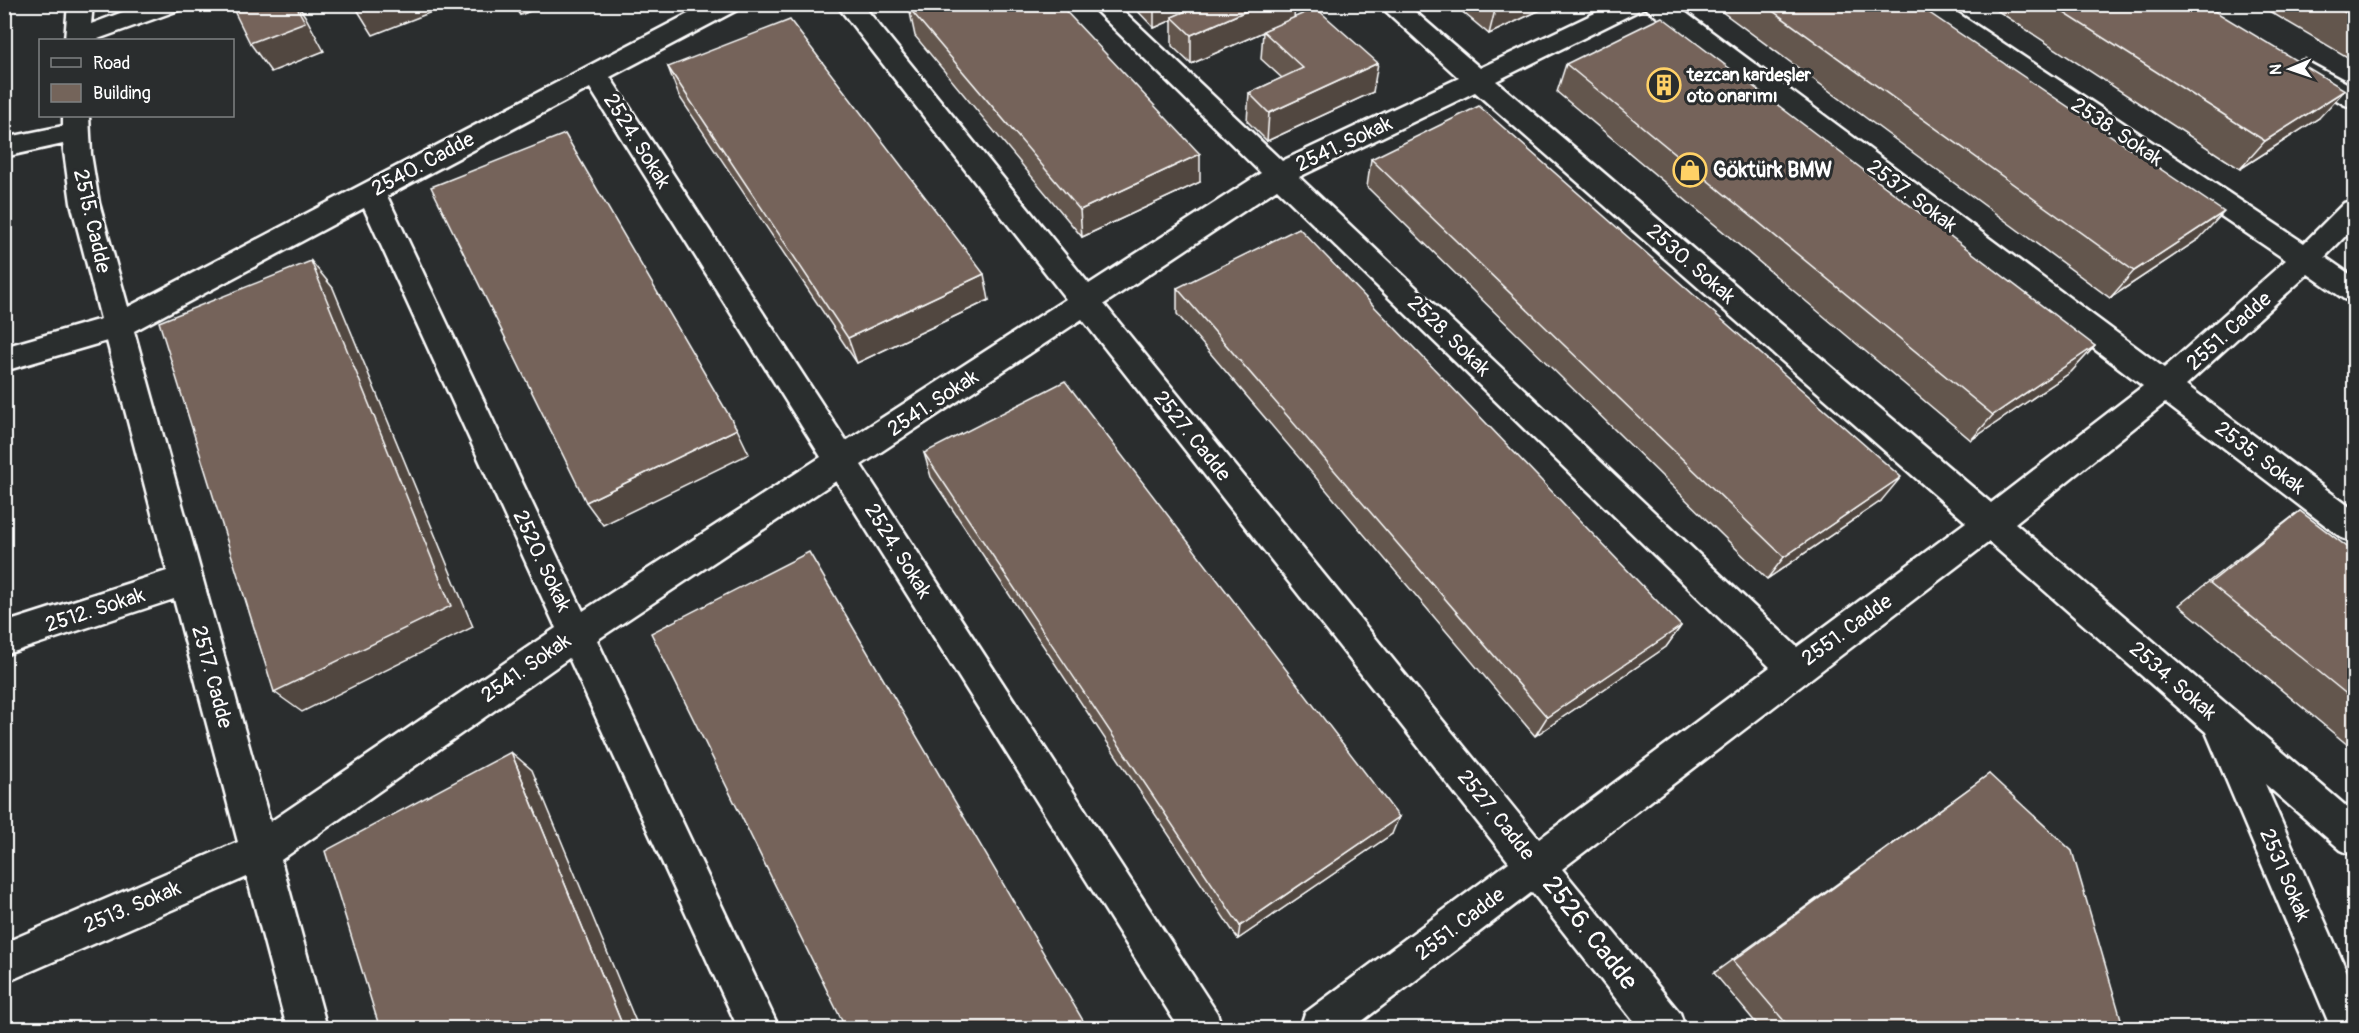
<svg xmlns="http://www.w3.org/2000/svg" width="2359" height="1033" viewBox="0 0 2359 1033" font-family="Pangolin,sans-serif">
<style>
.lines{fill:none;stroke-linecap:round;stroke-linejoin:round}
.minor-casing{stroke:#fff;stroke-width:5}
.minor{fill:#2a2d2e;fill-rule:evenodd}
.wall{fill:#64564d;stroke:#fff;stroke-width:1.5}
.shaded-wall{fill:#51463f;stroke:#fff;stroke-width:1.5}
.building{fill:#74645a;stroke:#fff;stroke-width:1.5}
.labels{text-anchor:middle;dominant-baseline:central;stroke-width:6;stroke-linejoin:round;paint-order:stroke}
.far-poi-label{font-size:18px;font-weight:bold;fill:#fff;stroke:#2a2d2e;text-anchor:start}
.street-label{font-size:21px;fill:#fff;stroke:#2a2d2e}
.poi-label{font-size:21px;font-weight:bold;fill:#fff;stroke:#2a2d2e;text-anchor:start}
.near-street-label{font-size:26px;fill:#fff;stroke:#2a2d2e}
</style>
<rect width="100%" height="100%" fill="#2a2d2e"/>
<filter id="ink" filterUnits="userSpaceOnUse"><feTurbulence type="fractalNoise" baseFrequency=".0167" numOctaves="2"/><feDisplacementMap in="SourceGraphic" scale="12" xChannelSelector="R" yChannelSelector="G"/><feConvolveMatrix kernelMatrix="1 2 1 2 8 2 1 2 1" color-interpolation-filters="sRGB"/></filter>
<g filter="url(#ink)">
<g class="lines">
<g class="minor-casing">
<g id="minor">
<polygon points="68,4 93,4 91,24 144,4 182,4 179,10 95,40 65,40"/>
<path d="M707,4H740L737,10L610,77L846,441L1066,299L836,4H862L1089,284L1261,173L1089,4H1116L1282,161L1459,78L1378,4H1406L1480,68L1614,4H1674L2164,368L2286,260L1917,10L1914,4H1944L2304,243L2344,203L2354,200V227L2325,257L2354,277V302L2344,299L2308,274L2186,385L2354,510V542L2342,538L2165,403L2015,523L2354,813V856L2341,850L2265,784L2354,988V1028H2331L2206,732L1989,542L1562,869L1680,1013L1685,1028H1639L1532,892L1353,1028H1300L1305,1013L1509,862L1082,319L861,465L1217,1013L1222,1028H1179L836,481L597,640L779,1028H738L569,658L281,860L327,1028H287L247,877L4,983V943L238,842L174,599L4,655V623L167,571L107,341L4,371V347L101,319L71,203L63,144L4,157V138L63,126V116H89L91,154L99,203L128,307ZM1646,7L1648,10L2143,386L1991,503L1496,81ZM590,88L821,457L583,611L387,196ZM1475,92L1966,522L1797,647L1299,177ZM1277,189L1770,667L1539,839L1104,304ZM364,208L556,628L270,822L134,331Z"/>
<polygon points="2304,60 2354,87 2354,108 2345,105 2295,75 2291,69 2295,63"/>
</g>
</g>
<use href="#minor" class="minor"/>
</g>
<g class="wall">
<polygon points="512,4 548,4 520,15"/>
<polygon points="1131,4 1295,4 1294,17 1373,92 1267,141 1247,121 1249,93 1282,78 1261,59 1263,32 1191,64 1172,46 1172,20 1154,28"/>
<polygon points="1453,4 1553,4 1489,34"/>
<polygon points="1724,4 1916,4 2199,239 2110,298 1721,11"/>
<polygon points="1987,4 2203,4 2319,118 2240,169"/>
<polygon points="2257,4 2355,4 2355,55 2349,58"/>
<polygon points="909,8 1200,182 1082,237 915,36"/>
<polygon points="1566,64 2095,346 2071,372 1971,440 1557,92"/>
<polygon points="668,67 989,300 857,363 679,96"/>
<polygon points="1371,159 1881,501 1767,579 1367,187"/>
<polygon points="1177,288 1681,626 1666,647 1535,736 1177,314"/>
<polygon points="924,453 1392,834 1238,939 931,477"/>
<polygon points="2300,511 2355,553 2355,751 2179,605 2268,535"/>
<polygon points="1989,774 2124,1029 1761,1029 1714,973"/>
</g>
<g class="shaded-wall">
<polygon points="295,4 297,4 305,16 324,51 271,72 250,43"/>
<polygon points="360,4 452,4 373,35 355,6"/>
<polygon points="514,4 548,4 520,15"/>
<polygon points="1154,4 1206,4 1172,17 1172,20 1154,28"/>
<polygon points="1262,4 1295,4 1294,19 1263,31 1263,32 1191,64 1191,35"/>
<polygon points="1499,4 1553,4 1489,34 1496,6"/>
<polygon points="1378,63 1373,92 1267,141 1269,113"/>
<polygon points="2345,90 2319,118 2240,169 2265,141"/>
<polygon points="1200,154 1200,182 1082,237 1080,210"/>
<polygon points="2224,212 2199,239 2110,298 2134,271"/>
<polygon points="311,261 333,288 473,627 302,712 274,692"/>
<polygon points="984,274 989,300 857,363 848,338"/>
<polygon points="2095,346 2071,372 1971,440 1993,415"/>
<polygon points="737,429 749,454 603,525 586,502"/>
<polygon points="1901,477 1881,501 1767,579 1784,557"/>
<polygon points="1681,626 1666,647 1535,736 1547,717"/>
<polygon points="511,752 532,770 639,1029 624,1029"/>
<polygon points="1399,817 1392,834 1238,939 1240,926"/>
</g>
<g class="building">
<polygon points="240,4 295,4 305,22 250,43 232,7"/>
<polygon points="917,4 1059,4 1200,154 1080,210 909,8"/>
<polygon points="1202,4 1262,4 1191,35 1172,17"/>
<polygon points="1763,4 1916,4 2224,212 2134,271"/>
<polygon points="2050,4 2203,4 2345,90 2265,141"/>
<polygon points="2330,4 2355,4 2355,18"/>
<polygon points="1316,8 1378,63 1269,113 1249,93 1303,68 1263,31"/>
<polygon points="1662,17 2095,346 1993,415 1566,64"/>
<polygon points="790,20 984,274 848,338 668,67"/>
<polygon points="1479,106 1901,477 1784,557 1371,159"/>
<polygon points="565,134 737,429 586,502 431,187"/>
<polygon points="1299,228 1681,626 1547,717 1177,288"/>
<polygon points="311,261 451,606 274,692 159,322"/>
<polygon points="1065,381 1399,817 1240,926 924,453"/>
<polygon points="2300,511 2355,553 2355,701 2210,583"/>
<polygon points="809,552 1088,1029 846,1029 651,633"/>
<polygon points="511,752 624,1029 380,1029 325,851"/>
<polygon points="1989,774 2072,851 2124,1029 1791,1029 1733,961"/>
</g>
</g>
<defs>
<g id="building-ring" transform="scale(1.725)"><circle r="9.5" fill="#2a2d2e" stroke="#ffd166" stroke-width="1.5"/><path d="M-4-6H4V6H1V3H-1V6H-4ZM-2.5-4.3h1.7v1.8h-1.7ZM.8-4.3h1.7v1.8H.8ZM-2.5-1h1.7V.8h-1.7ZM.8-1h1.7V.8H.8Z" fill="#ffd166"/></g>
<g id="shop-ring" transform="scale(1.725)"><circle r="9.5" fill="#2a2d2e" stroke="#ffd166" stroke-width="1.5"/><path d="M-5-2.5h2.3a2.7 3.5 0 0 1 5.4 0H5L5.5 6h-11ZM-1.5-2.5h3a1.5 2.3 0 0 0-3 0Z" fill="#ffd166"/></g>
</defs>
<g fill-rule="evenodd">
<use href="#building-ring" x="1664" y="85"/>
<use href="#shop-ring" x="1690" y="170"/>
</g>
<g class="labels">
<g class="far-poi-label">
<text x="1687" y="75">tezcan kardeşler<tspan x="1687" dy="21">oto onarımı</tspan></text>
</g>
<g class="street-label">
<text transform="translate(2117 132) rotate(34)">2538. Sokak</text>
<text transform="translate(637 141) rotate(58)">2524. Sokak</text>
<text transform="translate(1344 144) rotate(-25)">2541. Sokak</text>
<text transform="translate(423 164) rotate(-28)">2540. Cadde</text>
<text transform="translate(1912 196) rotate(37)">2537. Sokak</text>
<text transform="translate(92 221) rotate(77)">2515. Cadde</text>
<text transform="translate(1691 264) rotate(41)">2530. Sokak</text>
<text transform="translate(2229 331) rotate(-42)">2551. Cadde</text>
<text transform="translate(1449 336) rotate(44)">2528. Sokak</text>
<text transform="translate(933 403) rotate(-33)">2541. Sokak</text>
<text transform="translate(1192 436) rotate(51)">2527. Cadde</text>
<text transform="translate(2260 458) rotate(37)">2535. Sokak</text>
<text transform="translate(898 551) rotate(58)">2524. Sokak</text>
<text transform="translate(542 561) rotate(65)">2520. Sokak</text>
<text transform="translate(95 610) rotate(-18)">2512. Sokak</text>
<text transform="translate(1847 630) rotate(-36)">2551. Cadde</text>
<text transform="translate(526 668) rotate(-35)">2541. Sokak</text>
<text transform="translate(212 677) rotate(75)">2517. Cadde</text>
<text transform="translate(2173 681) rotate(41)">2534. Sokak</text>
<text transform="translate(1496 815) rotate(51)">2527. Cadde</text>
<text transform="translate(2285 875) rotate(67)">2531 Sokak</text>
<text transform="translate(132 907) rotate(-23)">2513. Sokak</text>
<text transform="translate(1460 924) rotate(-37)">2551. Cadde</text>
</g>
<g class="poi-label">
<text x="1713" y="170">Göktürk BMW</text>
</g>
<g class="near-street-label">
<text transform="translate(1590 933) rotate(52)">2526. Cadde</text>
</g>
</g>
<rect width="2359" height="1033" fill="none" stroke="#2a2d2e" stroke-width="24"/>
<rect x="12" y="12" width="2335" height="1009" fill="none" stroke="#fff" stroke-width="2" filter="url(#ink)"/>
<rect x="39" y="39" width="195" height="78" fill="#2a2d2e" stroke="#7f8182" stroke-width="1.5"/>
<rect x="51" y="58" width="30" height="9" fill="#2a2d2e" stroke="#7f8182" stroke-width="1.5"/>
<text x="93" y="69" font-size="18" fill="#ffffff">Road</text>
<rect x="51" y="84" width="30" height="18" fill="#74645a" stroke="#7f8182" stroke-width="1.5"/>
<text x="93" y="99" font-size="18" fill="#ffffff">Building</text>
<g transform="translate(2290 69) rotate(268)" stroke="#2a2d2e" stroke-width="4.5" paint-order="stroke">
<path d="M0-4.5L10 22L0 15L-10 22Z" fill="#ffffff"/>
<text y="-9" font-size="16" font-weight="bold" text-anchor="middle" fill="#ffffff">N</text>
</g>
</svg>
